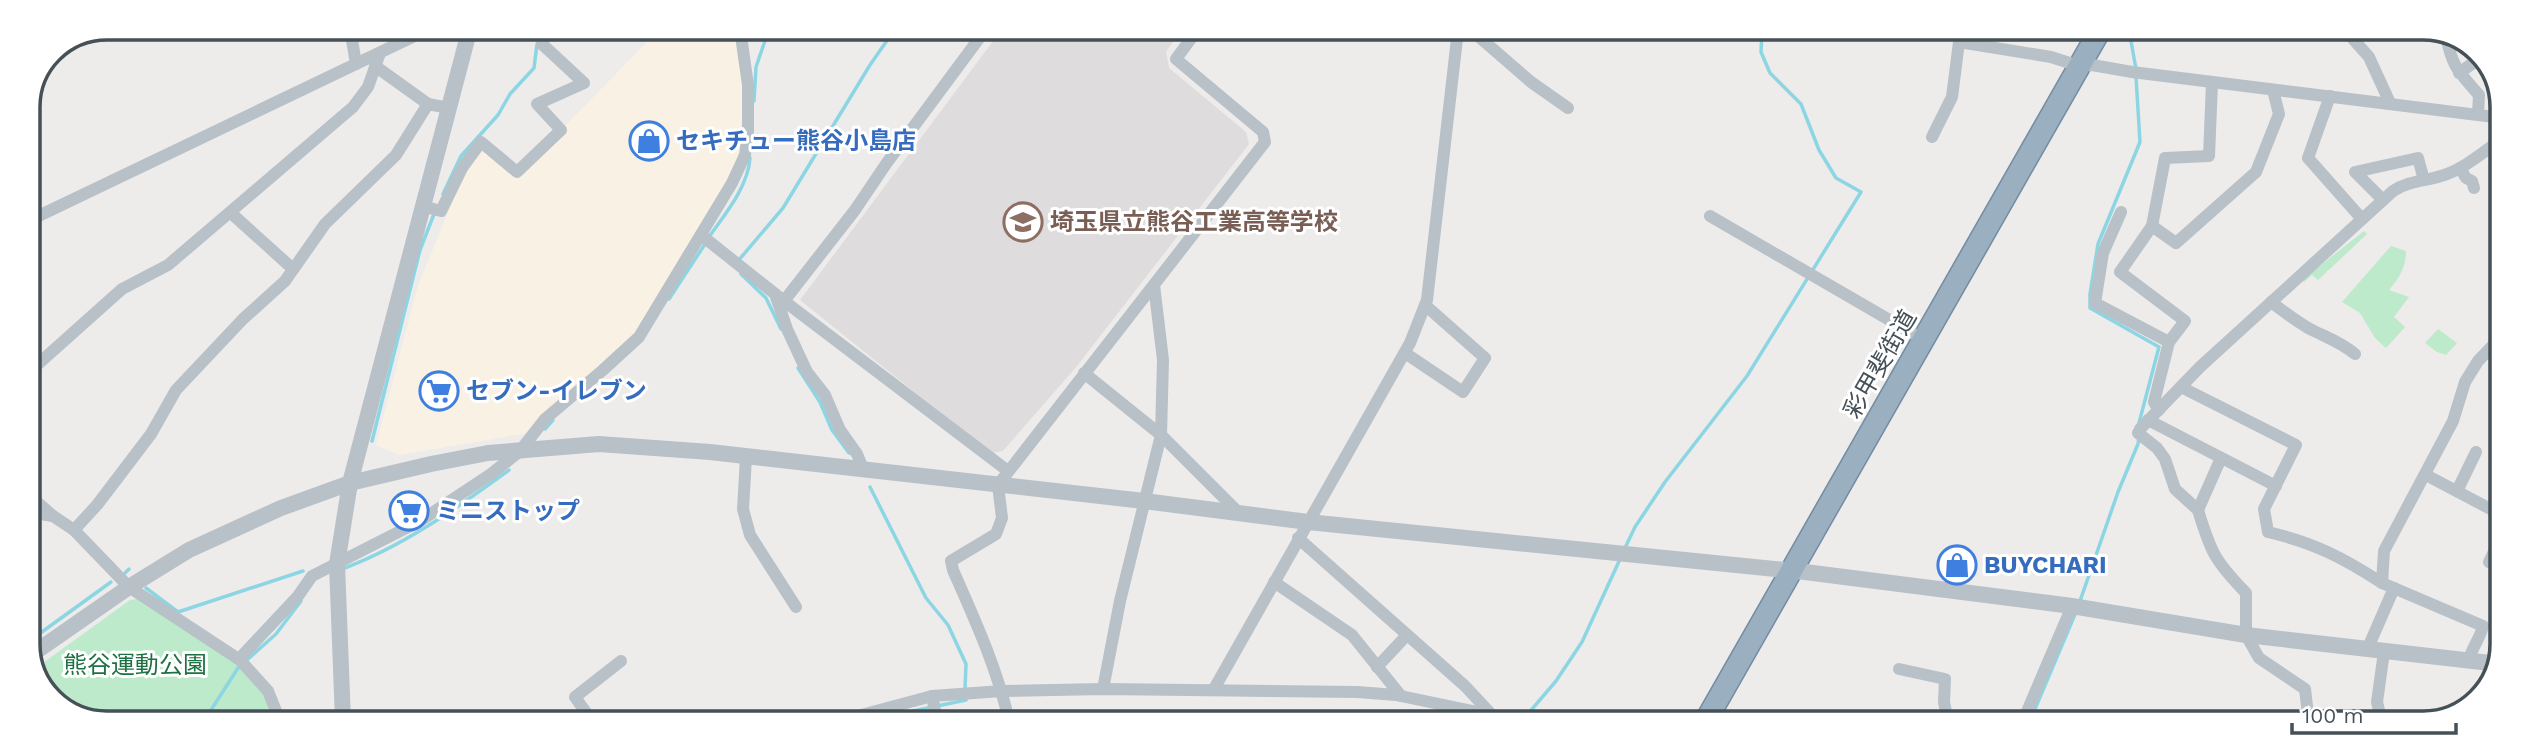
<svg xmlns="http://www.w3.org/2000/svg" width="2530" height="751" viewBox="0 0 2530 751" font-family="'Work Sans','Noto Sans JP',sans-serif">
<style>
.commercial{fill:#f9f2e4}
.education{fill:#dfdcdd}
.green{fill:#bceacb}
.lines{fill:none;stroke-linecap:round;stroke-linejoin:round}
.stream{stroke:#8cd6e3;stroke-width:3.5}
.trunk-casing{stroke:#728ca3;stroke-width:24}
.minor{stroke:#b7c1c7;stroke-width:12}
.tertiary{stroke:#b7c1c7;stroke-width:16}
.trunk{stroke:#9aafc0;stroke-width:21}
.labels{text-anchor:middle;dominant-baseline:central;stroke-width:6;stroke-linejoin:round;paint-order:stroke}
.shop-label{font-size:24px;font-weight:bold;fill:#366cbe;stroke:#fff;text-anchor:start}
.education-label{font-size:24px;font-weight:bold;fill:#785e54;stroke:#fff;text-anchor:start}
.street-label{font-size:24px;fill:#455057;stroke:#fff}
.park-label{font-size:24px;fill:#1d7142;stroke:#fff}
.rim{fill:none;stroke:#455057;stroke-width:3.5}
</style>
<rect width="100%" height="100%" fill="#eeebeb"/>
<polygon class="commercial" points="660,29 726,29 737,38 744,79 742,154 638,333 527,433 399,455 376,445 418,286 466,168 484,148 517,175"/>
<polygon class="education" points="1002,29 1182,29 1166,52 1169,68 1246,132 1249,144 1077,366 1003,451 990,453 800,300"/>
<g class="green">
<polygon points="2364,231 2367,234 2318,280 2312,275 2304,282 2302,280"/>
<path d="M2391,246L2406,251C2406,268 2399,278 2389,290L2409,297L2394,317L2405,327L2386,348L2375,338L2360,313L2342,302Z"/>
<polygon points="2438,329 2457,343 2446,355 2437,352 2425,343"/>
<polygon points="137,599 240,664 262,691 274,721 87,720 47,696 36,668 130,600"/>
</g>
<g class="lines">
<g class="stream">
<polyline points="2129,30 2136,69"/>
<polyline points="2136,77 2140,142 2098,244 2090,294 2090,308 2159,347 2139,423"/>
<polyline points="754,101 756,67 769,29"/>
<polyline points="443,194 461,156 498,115 510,94 534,68 537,44"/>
<path d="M709,237C725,214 748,187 750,158"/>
<polyline points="738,261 783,208 870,65 895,29"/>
<polyline points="741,274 766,298 781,329"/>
<polyline points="669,299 705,244"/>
<polyline points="798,368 820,402 832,430 849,453"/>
<polyline points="545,429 553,420"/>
<polyline points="372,441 420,250 434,214"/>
<polyline points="870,487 926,598 948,625 966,664 965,689"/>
<polyline points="1624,550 1635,527 1665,482 1747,376 1861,192 1836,178 1819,150 1801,104 1770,73 1761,52 1762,30"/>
<path d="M342,569C402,547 457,508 509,470"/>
<polyline points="125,573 129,569"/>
<polyline points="146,588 178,612 303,571"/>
<polyline points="2080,601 2118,492 2138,444 2139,437"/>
<polyline points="28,642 111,582"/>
<polyline points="204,721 238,668 276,634 301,601"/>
<polyline points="865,721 966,700 966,697"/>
<polyline points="1521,722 1556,681 1582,642 1621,557"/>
<polyline points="2029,723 2076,612"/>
</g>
<g class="trunk-casing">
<polyline id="trunk" points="1705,722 2100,30"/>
</g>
<g class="minor">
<polyline points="350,28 356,64"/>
<polyline points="1471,30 1531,82 1568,108"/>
<polyline points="1959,30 1959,42 2051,57 2079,66 2092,65 2132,72 2502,118"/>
<polyline points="2345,30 2369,57 2390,103"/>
<path d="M2445,32C2452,66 2456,69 2479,95L2478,114"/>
<polyline points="375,66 428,104"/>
<polyline points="2459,73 2483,56"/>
<polyline points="2330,96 2308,158 2362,219"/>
<polyline points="1932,137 1952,97 1959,42"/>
<polyline points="2460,168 2466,178 2472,181 2474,188"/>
<polyline points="2383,200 2355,172 2418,158 2424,180"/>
<polyline points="422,206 441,211 462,168 481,142 517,172 561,130 537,104 584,83 542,44 547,28"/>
<polyline points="2121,212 2103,253 2095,303 2169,342"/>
<polyline points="231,213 293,269"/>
<polyline points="1710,216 1924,340"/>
<polyline points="28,221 431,28"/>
<polyline points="2152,226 2176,243 2256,172 2279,114 2273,90"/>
<polyline points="701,235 784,301 1008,471"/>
<polyline points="775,294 787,329 807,372 825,395 840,430 857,454 864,471"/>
<polyline points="784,301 855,210 886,164 986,29"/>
<path d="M2271,302C2283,311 2296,321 2310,329C2326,337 2341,342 2355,354"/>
<polyline points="1405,353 1463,392 1485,358 1425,305"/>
<polyline points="28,373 122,289 168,265 353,107 368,87 380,53"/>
<polyline points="1084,373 1161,435 1240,514"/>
<path d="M2181,387L2296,445L2264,509L2268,532C2314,543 2342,557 2382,583"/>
<polyline points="2159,410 2154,402 2169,342 2185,321 2120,272 2152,226 2165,158 2209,156 2212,83"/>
<polyline points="2148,420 2276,486"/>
<path d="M2140,429L2200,367L2393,191C2408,181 2425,181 2441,176C2464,169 2482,153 2502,139"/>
<polyline points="2138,433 2157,448 2165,459 2175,489 2198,510 2221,458"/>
<polyline points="746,457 743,509 750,535 796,607"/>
<polyline points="2426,475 2500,514"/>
<polyline points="2457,491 2476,452"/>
<polyline points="28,494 53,516 74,530 129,587 240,660 268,691 280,721"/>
<path d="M2198,510C2211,553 2215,561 2246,593V635L2259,658L2305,689L2309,723"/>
<polyline points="28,512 53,516"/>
<polyline points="74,530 97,505 151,434 176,390 243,319 285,281 325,224 396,155 428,104 449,108"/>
<polyline points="1298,538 1465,686 1492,715"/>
<polyline points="2489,562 2500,539"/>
<polyline points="1274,582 1352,635 1401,696"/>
<polyline points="2367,650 2394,588"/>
<polyline points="239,659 298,596 312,576 420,521 491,474 520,451 545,419 603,370 639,337 732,183 745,155 748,132 748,85 740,29"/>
<path d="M2469,660C2472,647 2480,639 2483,626L2382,583L2384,551L2453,421L2465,382L2478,361L2501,337"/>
<polyline points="1377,667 1407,635"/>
<polyline points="1899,669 1945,679 1944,702 1948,722"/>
<polyline points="1103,689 1120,601 1161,435 1163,360 1154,285"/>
<polyline points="1214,689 1410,343 1427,300 1458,30"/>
<polyline points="932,696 937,721"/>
<polyline points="592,721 575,697 621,661"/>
<polyline points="839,721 932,696 1002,691 1103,689 1357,692 1396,695 1492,715 1507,722"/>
<path d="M1009,721C997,668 975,620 953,570L951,561L996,534L1002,518L998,485L1265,142L1263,132L1176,59L1198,29"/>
<polyline points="2022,723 2072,606"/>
<polyline points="2382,723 2377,702 2384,652"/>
</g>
<g class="tertiary">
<polyline points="31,655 129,587 189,550 281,508 350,483 431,464 488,453 599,444 710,452 1144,501 1308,522 1805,572 2072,606 2246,635 2499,664"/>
<polyline points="343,721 337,564 350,483 470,28"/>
</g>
<use href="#trunk" class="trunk"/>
</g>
<defs>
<g id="shop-ring" transform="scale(2.0125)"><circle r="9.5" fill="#fff" stroke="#3f7fe0" stroke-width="1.5"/><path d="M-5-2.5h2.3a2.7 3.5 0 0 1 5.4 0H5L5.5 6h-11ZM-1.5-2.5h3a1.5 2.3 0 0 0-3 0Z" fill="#3f7fe0"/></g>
<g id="school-ring" transform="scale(2.0125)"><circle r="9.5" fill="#fff" stroke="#8d6e63" stroke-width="1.5"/><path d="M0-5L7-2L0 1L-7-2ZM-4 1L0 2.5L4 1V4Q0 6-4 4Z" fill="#8d6e63"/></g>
<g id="supermarket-ring" transform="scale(2.0125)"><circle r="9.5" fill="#fff" stroke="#3f7fe0" stroke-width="1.5"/><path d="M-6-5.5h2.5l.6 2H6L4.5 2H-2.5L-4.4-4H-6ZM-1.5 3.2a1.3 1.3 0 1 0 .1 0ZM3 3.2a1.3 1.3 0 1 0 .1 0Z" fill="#3f7fe0"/></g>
</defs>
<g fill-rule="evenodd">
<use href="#shop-ring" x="649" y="141"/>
<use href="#school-ring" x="1023" y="222"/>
<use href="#supermarket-ring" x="439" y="391"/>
<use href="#supermarket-ring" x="409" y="511"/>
<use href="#shop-ring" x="1957" y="565"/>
</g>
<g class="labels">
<g class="shop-label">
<text x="676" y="141">セキチュー熊谷小島店</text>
<text x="466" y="391">セブン-イレブン</text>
<text x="436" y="511">ミニストップ</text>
<text x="1984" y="565">BUYCHARI</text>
</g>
<g class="education-label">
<text x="1050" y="222">埼玉県立熊谷工業高等学校</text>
</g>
<g class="street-label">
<text transform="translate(1880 364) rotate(-60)">彩甲斐街道</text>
</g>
<g class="park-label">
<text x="135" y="665">熊谷運動公園</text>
</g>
</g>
<path d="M0 0H2530V751H0ZM107 40H2423A67 67 0 0 1 2490 107V644A67 67 0 0 1 2423 711H107A67 67 0 0 1 40 644V107A67 67 0 0 1 107 40Z" fill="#fff" fill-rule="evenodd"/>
<path class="rim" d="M107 40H2423A67 67 0 0 1 2490 107V644A67 67 0 0 1 2423 711H107A67 67 0 0 1 40 644V107A67 67 0 0 1 107 40Z"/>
<path d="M2292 723v10h164v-10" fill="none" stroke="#455057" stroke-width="3.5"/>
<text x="2302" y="723" font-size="21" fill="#455057" stroke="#ffffff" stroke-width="5" paint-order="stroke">100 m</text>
</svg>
